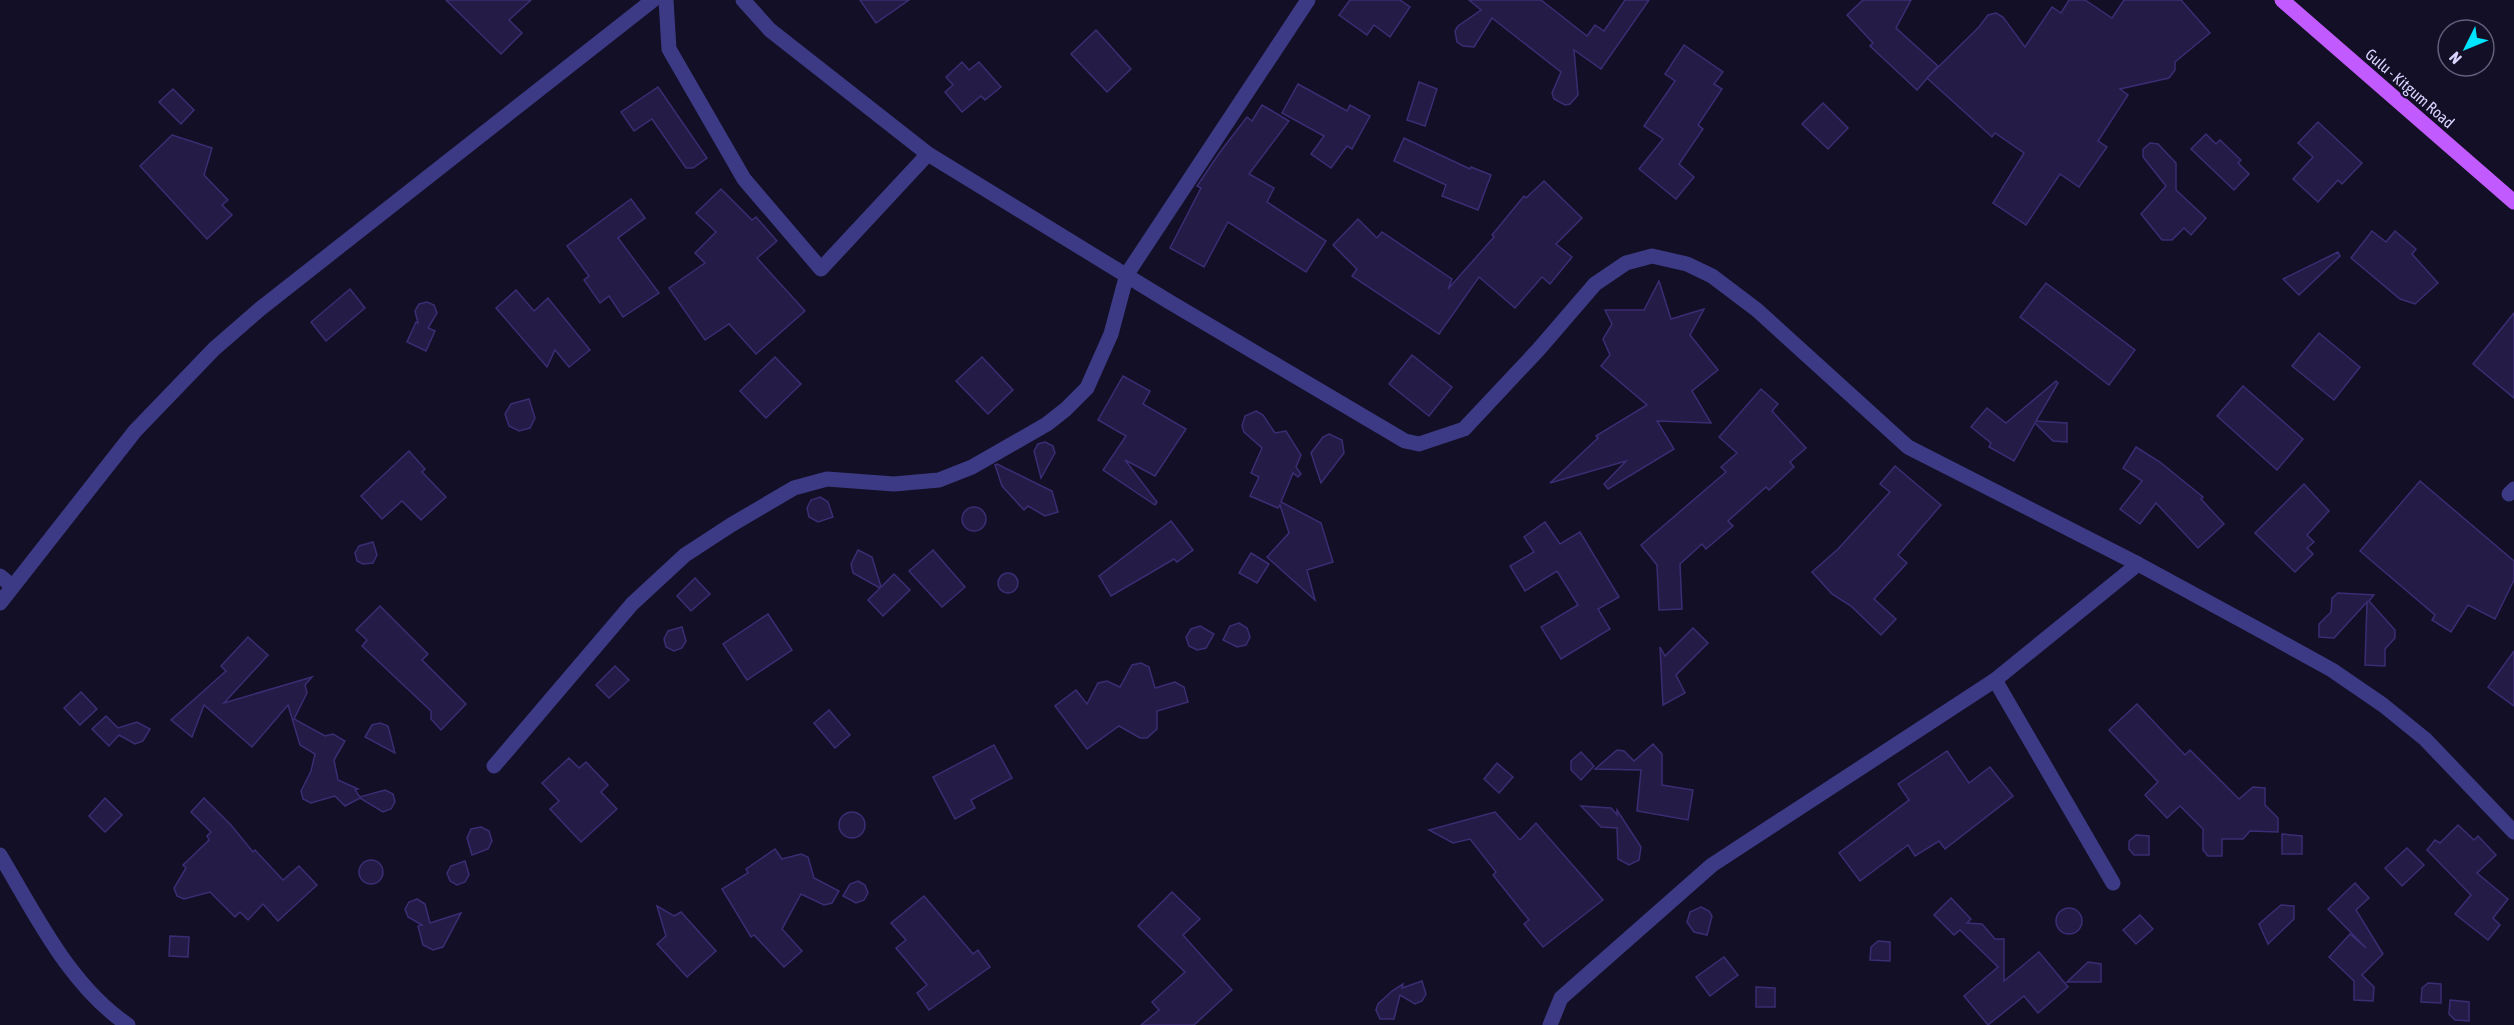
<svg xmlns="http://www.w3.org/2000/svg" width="2514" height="1025" viewBox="0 0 2514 1025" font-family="'Asap Condensed',sans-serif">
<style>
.building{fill:#241b47;stroke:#3b2d73;stroke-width:1.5}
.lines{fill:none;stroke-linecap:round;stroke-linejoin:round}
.minor{stroke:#3d3a85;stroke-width:15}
.major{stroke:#c25bff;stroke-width:15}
.labels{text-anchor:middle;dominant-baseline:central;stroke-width:4.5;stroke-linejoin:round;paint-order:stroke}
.street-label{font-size:16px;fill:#d9d4ff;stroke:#130f26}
</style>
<rect width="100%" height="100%" fill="#130f26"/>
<g class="building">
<polygon points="446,0 531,0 509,20 522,33 501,54"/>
<polygon points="860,0 909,0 876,23"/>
<polygon points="1350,0 1400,0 1410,7 1390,37 1374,25 1367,35 1339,15"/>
<polygon points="1469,0 1541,0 1587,36 1595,25 1604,31 1625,0 1649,0 1601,69 1574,50 1578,95 1570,104 1565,105 1554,99 1552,93 1561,72 1492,18 1474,47 1463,46 1457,42 1455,31 1458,26 1481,10"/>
<polygon points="1863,0 1911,0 1896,28 1938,66 1917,90 1870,46 1873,43 1847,15"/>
<polygon points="2069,0 2085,0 2112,18 2124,0 2181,0 2210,33 2175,62 2175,70 2169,78 2120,89 2128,95 2098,141 2107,147 2079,187 2060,174 2026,225 1993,203 2024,153 1995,133 1992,137 1927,78 1979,27 1988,15 1996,13 2003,17 2025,47 2052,7 2061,13"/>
<polygon points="1096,30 1131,69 1107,92 1071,54"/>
<polygon points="1684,45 1723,72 1714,84 1722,89 1698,125 1703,129 1679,164 1694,177 1676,199 1639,169 1663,139 1644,126 1675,81 1665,74"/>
<polygon points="962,62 969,70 979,62 1001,87 985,100 981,96 962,112 945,92 953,85 946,77"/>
<polygon points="1419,82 1437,89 1425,126 1407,120"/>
<polygon points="1298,84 1347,111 1350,105 1370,116 1352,149 1347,146 1331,168 1311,154 1324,136 1282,113"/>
<polygon points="658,87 707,158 693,168 686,168 652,119 634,131 621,112"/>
<polygon points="173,89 194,110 181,124 159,102"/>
<polygon points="1823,103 1848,128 1828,149 1802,124"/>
<polygon points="1262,105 1289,121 1249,174 1274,188 1267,202 1326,241 1306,272 1228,222 1204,267 1170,248 1201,188 1197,186 1220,152 1247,117 1252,121"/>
<polygon points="2318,122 2362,163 2342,184 2338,180 2318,202 2293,179 2313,157 2298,143"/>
<polygon points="2206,134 2216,144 2220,140 2241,160 2238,163 2249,174 2234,190 2191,149"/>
<polygon points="172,135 212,148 204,175 228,200 222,205 232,215 207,239 140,166"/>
<polygon points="1404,138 1470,169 1471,167 1491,175 1478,210 1442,196 1446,185 1394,161"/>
<polygon points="2150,143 2158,144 2176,163 2176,190 2206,218 2191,235 2184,228 2172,240 2162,240 2141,214 2166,186 2143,157 2143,149"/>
<polygon points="1544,181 1582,218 1556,244 1572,257 1550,284 1542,277 1515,308 1479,277 1439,334 1352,276 1357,269 1333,245 1358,219 1377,238 1382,232 1452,279 1448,289 1494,237 1492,235 1524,196 1526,198"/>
<polygon points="721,189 752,220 756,217 777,241 757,258 805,311 756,354 729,324 705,340 669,288 705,263 695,253 716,232 696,213"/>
<polygon points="631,199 645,218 618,238 659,293 623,317 609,296 600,303 584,280 589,276 567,246"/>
<polygon points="2372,231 2386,242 2395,231 2416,249 2412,254 2438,283 2415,304 2400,299 2351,258"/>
<polygon points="2338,252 2340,256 2299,295 2283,279"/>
<polygon points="1659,281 1671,319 1704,309 1690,335 1718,370 1692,391 1711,423 1657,421 1674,449 1608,489 1604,484 1626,461 1550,483 1598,438 1596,436 1647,405 1601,366 1610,355 1603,339 1612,324 1605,310 1644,310"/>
<polygon points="2046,283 2135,350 2109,385 2020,317"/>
<polygon points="350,289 365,308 326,341 311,322"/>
<polygon points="516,290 534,311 548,298 590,350 569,367 555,350 547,367 496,308"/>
<polygon points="427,302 434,305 437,313 428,328 435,331 426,351 407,342 416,322 418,323 415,311 419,304"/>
<polygon points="2514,313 2514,398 2473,364"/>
<polygon points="2319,333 2360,367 2334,400 2292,366"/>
<polygon points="1412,355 1452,387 1429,416 1389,384"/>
<polygon points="775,357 801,384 766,418 740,391"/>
<polygon points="982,357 1013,390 988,414 956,381"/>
<polygon points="1123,376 1150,391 1143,404 1186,429 1155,476 1125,460 1157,502 1155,505 1103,470 1126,436 1098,420"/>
<polygon points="2056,381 2058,383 2036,421 2067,423 2067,442 2053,441 2035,423 2014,461 1989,447 1991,443 1971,427 1987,408 2006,423"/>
<polygon points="2243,386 2303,439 2277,470 2217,416"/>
<polygon points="1761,389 1778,404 1772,411 1806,448 1790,462 1794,467 1769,490 1766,487 1728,521 1733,526 1706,549 1702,544 1680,564 1682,609 1659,610 1657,565 1641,545 1726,472 1721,467 1737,453 1719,437"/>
<polygon points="529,399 535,418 530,428 519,431 509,426 505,414 511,404"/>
<polygon points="1256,411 1263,415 1275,433 1286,431 1301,455 1296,467 1301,474 1298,477 1293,473 1281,502 1321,523 1333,562 1307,570 1315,600 1267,557 1289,533 1280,505 1278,508 1250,496 1259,477 1251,473 1262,448 1244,432 1242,426 1245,416"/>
<polygon points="1329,434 1342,440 1344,453 1321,483 1311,453 1323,437"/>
<polygon points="1045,442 1053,446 1055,453 1041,478 1034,451 1038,444"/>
<polygon points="2136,447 2160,462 2203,497 2201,499 2224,524 2198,548 2156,503 2140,524 2120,509 2142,481 2123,468"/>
<polygon points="409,451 425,469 422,472 446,497 421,520 402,501 382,519 361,496"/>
<polygon points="997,464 1052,491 1058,512 1045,516 1028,506 1024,510 1002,486 995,465"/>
<polygon points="1895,466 1941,505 1898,555 1907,563 1874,599 1896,619 1881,635 1851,606 1832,594 1812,572 1838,549 1890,492 1880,484"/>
<polygon points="2420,481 2514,561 2514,580 2495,619 2468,605 2451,632 2432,620 2435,615 2360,551"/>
<polygon points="2304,484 2329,511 2307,535 2314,542 2307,548 2313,554 2295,572 2255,533"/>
<polygon points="820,497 828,502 833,517 818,522 809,517 807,508 811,500"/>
<circle cx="974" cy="519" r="12"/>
<polygon points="1171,521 1193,550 1177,562 1174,559 1111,596 1099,576"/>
<polygon points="1545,522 1560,544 1580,532 1619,597 1598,609 1610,629 1561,659 1541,627 1578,605 1557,571 1525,591 1510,566 1534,552 1524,537"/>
<polygon points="373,542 377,555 373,563 363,564 357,561 355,553 359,546"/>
<polygon points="858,550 872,557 881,587 894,574 910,590 883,616 868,600 880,588 853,573 851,564"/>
<polygon points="933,550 965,587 942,607 909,571"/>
<polygon points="1251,553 1269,564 1257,583 1239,573"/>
<circle cx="1008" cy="583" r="10"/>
<polygon points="695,578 710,594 691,611 677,596"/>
<polygon points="2338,593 2374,595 2369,601 2395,630 2395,638 2385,649 2385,666 2365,665 2367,602 2334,638 2319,637 2319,624 2331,612 2332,598"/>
<polygon points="380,606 428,654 422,660 466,704 441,730 431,719 431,711 362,646 367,640 356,630"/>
<polygon points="768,614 792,650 747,680 723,644"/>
<polygon points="1239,623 1247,628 1250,637 1246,645 1237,647 1223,640 1230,626"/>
<polygon points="1200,626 1214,634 1206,648 1197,650 1189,646 1186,637 1191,629"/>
<polygon points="682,627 686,641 682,648 674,651 666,647 664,639 668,631"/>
<polygon points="1693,628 1708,643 1676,675 1685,693 1663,705 1660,647 1665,656"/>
<polygon points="248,637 268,655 224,703 312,677 305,685 307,693 294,719 325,736 333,734 345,741 334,760 338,780 358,789 355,790 360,797 385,790 393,794 395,802 391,809 383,812 360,798 345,806 335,796 311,803 303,799 301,791 311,771 315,754 300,745 288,705 252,747 204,705 192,737 171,720 226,671 221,666"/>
<polygon points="2514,651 2514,706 2488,687"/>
<polygon points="1141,663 1149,667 1155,688 1175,682 1184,687 1188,702 1157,711 1157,729 1147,738 1140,738 1119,726 1087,749 1055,706 1076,690 1087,704 1098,683 1107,681 1120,687 1132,665"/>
<polygon points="615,666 629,680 609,698 596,685"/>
<polygon points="81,692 97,709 80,725 64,708"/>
<polygon points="2137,704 2185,755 2190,750 2239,799 2253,787 2265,788 2265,805 2278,818 2278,832 2250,831 2243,839 2222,839 2222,856 2208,856 2203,850 2203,829 2180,806 2167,818 2145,795 2158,782 2109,730"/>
<polygon points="829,710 850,735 835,748 814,723"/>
<polygon points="106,716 118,728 137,722 150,729 143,741 135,744 119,735 109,746 92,729"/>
<polygon points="380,723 388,726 395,753 365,737 372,725"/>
<polygon points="1653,744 1662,754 1662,785 1693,790 1688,820 1637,811 1641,770 1595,769 1617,750 1624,751 1634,761"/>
<polygon points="994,745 1012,778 971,800 975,808 955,819 933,777"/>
<polygon points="1947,751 1969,783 1990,767 2013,796 1945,849 1939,841 1915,856 1908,845 1860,881 1839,853 1909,800 1898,784"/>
<polygon points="1581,752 1594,766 1581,780 1571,770 1571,761"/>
<polygon points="569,758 579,768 586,762 608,785 601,792 617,809 581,842 550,809 559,801 542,783"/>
<polygon points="1497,763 1513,777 1499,793 1484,779"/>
<polygon points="105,798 122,815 105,832 89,816"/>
<polygon points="204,798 231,825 253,852 255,850 283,880 299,866 317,885 278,921 263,904 248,920 240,912 235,917 210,892 184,899 177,896 174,888 186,868 183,865 209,840 207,836 211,832 191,812"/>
<polygon points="1581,806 1611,808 1617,815 1617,810 1641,847 1639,860 1629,865 1618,859 1617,828 1601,827"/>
<circle cx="852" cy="825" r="13"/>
<polygon points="1495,812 1520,840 1536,823 1603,900 1543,947 1524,924 1529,920 1493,875 1496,872 1470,839 1453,843 1429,830"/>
<polygon points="2458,825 2474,840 2478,836 2496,855 2477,873 2508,899 2493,918 2500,925 2488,940 2455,914 2471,895 2427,850 2435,840 2440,843"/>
<polygon points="481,827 489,831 492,841 488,849 472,855 467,838 471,829"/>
<polygon points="2282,834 2302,836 2302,854 2282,854"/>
<polygon points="2136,835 2149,836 2149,855 2134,855 2129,849 2129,841"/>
<polygon points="2407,848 2424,865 2402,886 2385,868"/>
<polygon points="775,849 782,859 801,854 808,857 814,878 839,891 832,903 824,905 801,894 782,929 802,951 784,967 754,935 751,937 722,889 748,873 746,869"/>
<circle cx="371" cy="872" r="12"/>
<polygon points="465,861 469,875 465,882 457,885 450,881 447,873 451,866"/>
<polygon points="858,881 865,885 868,893 864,900 856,903 843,896 850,884"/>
<polygon points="2355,883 2369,898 2356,910 2383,954 2362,975 2374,987 2373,1001 2354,1000 2354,981 2329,957 2350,934 2366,948 2328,909"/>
<polygon points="1172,892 1200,919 1183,935 1232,990 1194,1025 1141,1025 1159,1010 1152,1002 1185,972 1138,926"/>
<polygon points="924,896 973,954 978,950 990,967 929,1010 917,993 927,985 896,948 906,940 891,923"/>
<polygon points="1951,898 1971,919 1967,923 1982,924 1995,939 2004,939 2004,981 2039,952 2068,987 2038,1013 2024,996 1988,1025 1964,996 1998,967 1960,930 1954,935 1934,915"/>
<polygon points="417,899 425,904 430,923 461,913 443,947 433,950 423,945 418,926 422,925 408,917 405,909 409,902"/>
<polygon points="2281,905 2294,906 2294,919 2268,944 2259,924"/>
<polygon points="657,906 674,916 681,912 716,951 687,977 657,944 666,936"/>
<polygon points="1701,907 1709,911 1712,916 1707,935 1694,932 1687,922 1690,912"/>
<circle cx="2069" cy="921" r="13"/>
<polygon points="2140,915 2153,929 2136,944 2123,930"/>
<polygon points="170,936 189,937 188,957 169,956"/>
<polygon points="1878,941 1890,942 1890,961 1870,960 1871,947"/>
<polygon points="1724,957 1738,975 1710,996 1696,977"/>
<polygon points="2088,962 2101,964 2101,982 2067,982"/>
<polygon points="1422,981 1426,994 1422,1001 1415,1004 1400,995 1394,1019 1380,1019 1376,1010 1378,1004 1392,991 1403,984 1402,988"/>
<polygon points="2428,983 2441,984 2441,1003 2421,1002 2422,988"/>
<polygon points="1756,987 1775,988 1775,1007 1756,1007"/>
<polygon points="2450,1000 2469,1002 2469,1021 2455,1020 2449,1014"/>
</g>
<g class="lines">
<g class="minor">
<polyline points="666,0 669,49 744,179 821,269 928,154"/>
<polyline points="743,0 770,30 928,154 1168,301 1405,441 1419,444 1464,429 1539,349 1595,284 1626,263 1652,256 1687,264 1712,276 1757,310 1908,447 2138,564 2254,627 2332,670 2383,705 2425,739 2514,832"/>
<polyline points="2509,494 2514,489"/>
<polyline points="0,576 12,586"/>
<polyline points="0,603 135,431 214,349 260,309 653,0"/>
<polyline points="1995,680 2113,883"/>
<polyline points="494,766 632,604 685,555 731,525 794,488 827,479 894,484 939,480 972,467 1047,424 1066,409 1087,388 1111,334 1127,274 1308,0"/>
<path d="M0,855C36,915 69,985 128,1025"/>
<polyline points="1550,1025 1561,998 1712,865 1995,680 2138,564"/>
</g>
<polyline class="major" points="2282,0 2514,202"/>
</g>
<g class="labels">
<g class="street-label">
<text transform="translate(2410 88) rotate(41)">Gulu - Kitgum Road</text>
</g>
</g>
<g transform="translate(2466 48) rotate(227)"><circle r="28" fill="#130f26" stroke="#625e7d" stroke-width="1.5"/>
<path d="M0-4.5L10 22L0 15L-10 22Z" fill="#00e5ff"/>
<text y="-9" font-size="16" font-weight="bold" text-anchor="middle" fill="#d9d4ff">N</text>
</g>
</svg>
